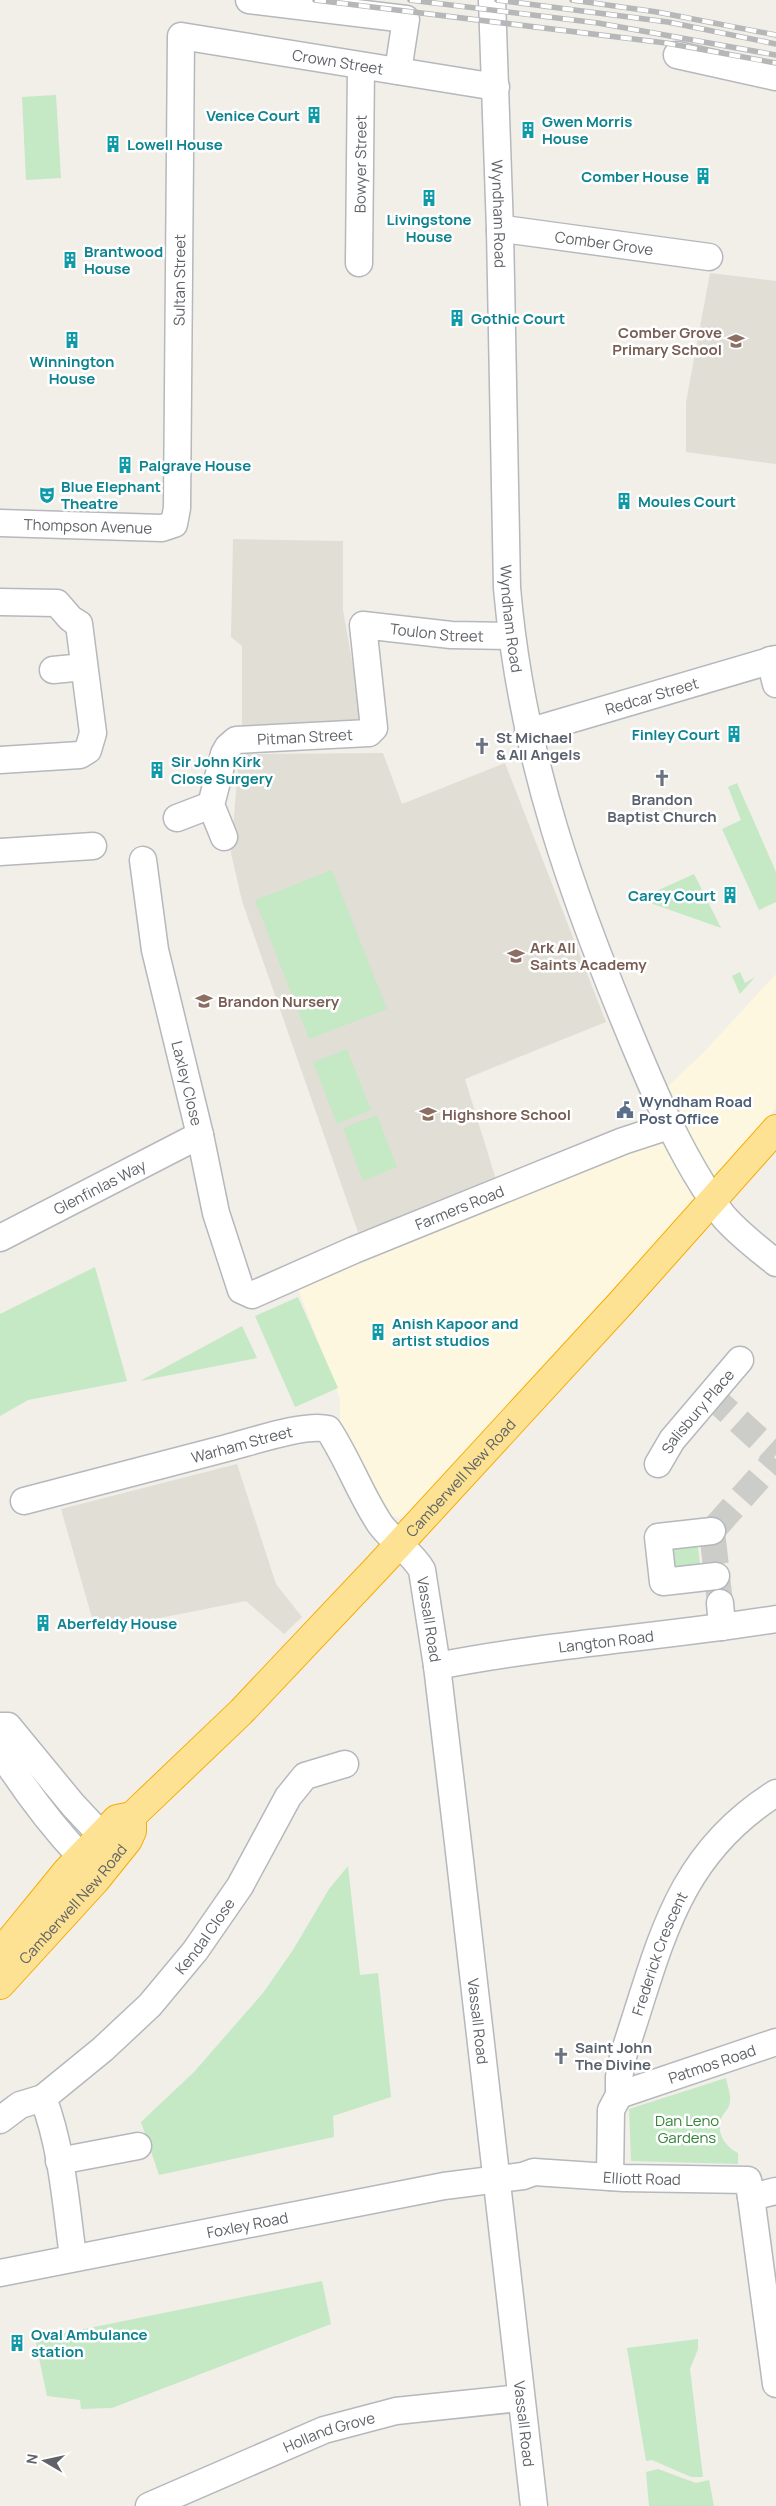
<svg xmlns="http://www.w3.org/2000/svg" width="776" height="2506" viewBox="0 0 776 2506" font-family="Manrope,sans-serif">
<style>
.commercial{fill:#fef7e0}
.education{fill:#e1ded6}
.green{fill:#c5e8c5}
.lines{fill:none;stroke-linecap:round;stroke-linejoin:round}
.minor-tunnel{stroke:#ccccc8;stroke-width:26;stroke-dasharray:26 13;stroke-linecap:butt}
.minor-casing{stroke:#b5b8bc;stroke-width:29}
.highway-casing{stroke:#f9ab00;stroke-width:30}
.minor{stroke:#fff;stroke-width:26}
.highway{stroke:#fde293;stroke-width:28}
.rail-casing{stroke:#b6b7b8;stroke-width:5.5}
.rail{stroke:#fff;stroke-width:4;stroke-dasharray:11;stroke-linecap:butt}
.labels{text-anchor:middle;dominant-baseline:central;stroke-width:5;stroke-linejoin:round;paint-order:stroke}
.street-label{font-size:15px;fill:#5f6368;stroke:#fff}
.culture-label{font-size:15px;font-weight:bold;fill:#0d838f;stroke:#fff;text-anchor:start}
.education-label{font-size:15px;font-weight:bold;fill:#785e54;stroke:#fff;text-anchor:start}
.worship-label{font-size:15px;font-weight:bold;fill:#5b616d;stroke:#fff;text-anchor:start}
.service-label{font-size:15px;font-weight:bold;fill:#4e5e75;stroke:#fff;text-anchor:start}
.park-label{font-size:15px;fill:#348238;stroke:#fff}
</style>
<rect width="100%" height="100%" fill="#f1efe8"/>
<polygon class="commercial" points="776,974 776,1108 693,1203 402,1519 383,1513 340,1424 340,1399 297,1286 664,1132 662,1092 704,1052"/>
<g class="education">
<polygon points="710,273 776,281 776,464 686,452 686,402"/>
<polygon points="233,539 343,541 343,610 362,718 357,722 242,727 242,646 231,637"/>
<polygon points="383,753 402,804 505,763 606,1022 465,1079 497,1183 358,1232 242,901 231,853 239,754"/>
<polygon points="237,1464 276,1584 302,1617 284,1634 246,1601 109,1628 92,1618 61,1509"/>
</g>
<g class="green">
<polygon points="56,95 61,178 26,180 22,97"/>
<polygon points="737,783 776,872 776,902 759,910 722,829 741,820 728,787"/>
<polygon points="332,870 387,1009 309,1039 255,900"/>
<polygon points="694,874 721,928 639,899"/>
<polygon points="740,972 745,983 755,977 740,994 732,976"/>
<polygon points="347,1049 371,1110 337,1124 313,1062"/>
<polygon points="377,1115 397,1167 363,1181 343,1128"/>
<polygon points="95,1267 127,1381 28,1400 0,1416 0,1314"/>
<polygon points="298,1297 338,1388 295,1407 255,1316"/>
<polygon points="242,1326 257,1358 140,1381"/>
<polygon points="697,1539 701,1572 667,1576 663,1543"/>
<polygon points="348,1866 360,1975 378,1973 391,2097 333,2116 334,2137 159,2175 141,2122 194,2072 263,1993 293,1950 329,1889"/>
<path d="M726,2078C727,2085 731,2094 730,2101C730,2108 723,2113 721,2119C716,2134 726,2147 738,2153V2164L631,2161L629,2109Z"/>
<polygon points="322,2281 331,2324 112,2408 81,2409 80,2400 47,2396 35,2339"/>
<polygon points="698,2339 698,2349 690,2369 703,2477 691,2477 652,2460 646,2461 627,2348"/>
<polygon points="658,2469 696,2483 709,2480 714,2506 649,2506 646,2472"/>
</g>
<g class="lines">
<g class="minor-tunnel">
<polyline points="710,1395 776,1455"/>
<polyline points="720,1603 712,1531 776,1459"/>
</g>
<g class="minor-casing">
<g id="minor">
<polyline points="249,0 406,19 398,71"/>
<path id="s1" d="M492,0L500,230L507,588C522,759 574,902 640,1058C659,1103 678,1146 704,1187C711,1197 717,1209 725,1218C740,1235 759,1249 776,1263"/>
<polyline points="677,55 776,77"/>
<path id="s2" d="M500,230H511L709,257"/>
<path id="s3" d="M359,263L361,66"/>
<path id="s4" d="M0,523L162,528L174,524L177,508L181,36L496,87"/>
<polyline points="0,602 57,603 70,618"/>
<polyline points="770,660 776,684"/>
<polyline points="53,670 84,667"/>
<path id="s5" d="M528,732L776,659"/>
<polyline points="0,760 80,755 88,750 93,733 79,624 74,621"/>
<polyline points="177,818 211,805"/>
<path id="s6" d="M224,837L211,805L224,754L228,747L236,740L369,733L374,728L363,625L451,635L511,636"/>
<polyline points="0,852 93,846"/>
<path id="s7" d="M143,860L155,950L200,1135L216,1213L241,1290L252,1295L354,1250L623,1141L669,1126"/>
<path id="s8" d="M0,1238L200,1135"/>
<path id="s9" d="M658,1464L672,1440L740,1360"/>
<path id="s10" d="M24,1501C92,1483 160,1466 227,1448C251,1442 305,1423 328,1429C348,1459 360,1494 380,1524C392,1541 412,1552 422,1570L437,1666L458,1843L534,2506"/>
<polyline points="712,1531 658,1537 663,1582 716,1576"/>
<polyline points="720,1603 722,1627"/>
<path id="s11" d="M437,1666C549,1644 663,1637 776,1619"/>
<polyline points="0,1726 8,1726 73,1805 102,1836"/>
<path d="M0,1751C24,1789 51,1825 82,1858L101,1860"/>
<path id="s12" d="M619,2095L776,2042"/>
<path d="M43,2098C62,2147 66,2205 73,2257"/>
<path id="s13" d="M0,2120L20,2105L43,2098L103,2049L150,2005L195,1951L240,1886L288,1797L305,1776L345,1764"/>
<polyline points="59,2161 138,2146"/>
<path id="s14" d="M610,2177L611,2110L619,2095V2077L624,2053C660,1947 674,1857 776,1793"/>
<polyline points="751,2197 776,2384"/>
<path id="s15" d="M0,2273L444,2186L523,2176L534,2172L624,2178L748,2180L751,2197L776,2191"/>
<path id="s16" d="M149,2506L324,2430L396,2411L520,2398"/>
</g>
</g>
<g class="highway-casing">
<g id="highway">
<path id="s17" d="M0,1953L66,1872L117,1819L132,1816L241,1712L378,1567L620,1304L776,1129"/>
<path id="s18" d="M0,1985L95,1881L128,1840L132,1831V1816"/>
</g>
</g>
<use href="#minor" class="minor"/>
<use href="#highway" class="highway"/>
<g class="rail-casing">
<g id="rail">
<polyline points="315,0 666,43 776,63"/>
<polyline points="410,0 598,23 776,55"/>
<polyline points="497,0 668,22 776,44"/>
<polyline points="572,0 657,12 776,35"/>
</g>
</g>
<use href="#rail" class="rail"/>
</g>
<defs>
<g id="building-bare" transform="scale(1.35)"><path d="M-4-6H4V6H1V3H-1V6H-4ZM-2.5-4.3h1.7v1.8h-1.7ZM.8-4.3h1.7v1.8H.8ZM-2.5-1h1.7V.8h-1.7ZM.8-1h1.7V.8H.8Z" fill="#0f9aa8" stroke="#fff" stroke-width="2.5" paint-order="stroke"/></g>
<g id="school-bare" transform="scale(1.35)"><path d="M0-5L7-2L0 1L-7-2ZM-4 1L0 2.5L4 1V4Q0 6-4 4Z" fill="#8d6e63" stroke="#fff" stroke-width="2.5" paint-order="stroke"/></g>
<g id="theatre-bare" transform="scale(1.35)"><path d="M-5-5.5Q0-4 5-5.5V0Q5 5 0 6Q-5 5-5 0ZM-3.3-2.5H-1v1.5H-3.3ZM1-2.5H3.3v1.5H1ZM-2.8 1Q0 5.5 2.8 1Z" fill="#0f9aa8" stroke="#fff" stroke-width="2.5" paint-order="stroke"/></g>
<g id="church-bare" transform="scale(1.35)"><path d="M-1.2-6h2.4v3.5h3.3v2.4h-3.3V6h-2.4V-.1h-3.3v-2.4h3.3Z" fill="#6b7280" stroke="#fff" stroke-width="2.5" paint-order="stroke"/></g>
<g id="civic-bare" transform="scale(1.35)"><path d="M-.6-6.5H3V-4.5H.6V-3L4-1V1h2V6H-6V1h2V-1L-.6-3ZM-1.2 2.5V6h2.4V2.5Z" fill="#5c6f8a" stroke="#fff" stroke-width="2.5" paint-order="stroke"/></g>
</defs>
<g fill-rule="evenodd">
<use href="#building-bare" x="314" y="115"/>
<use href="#building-bare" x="528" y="130"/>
<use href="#building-bare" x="113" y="144"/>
<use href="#building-bare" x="703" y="176"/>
<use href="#building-bare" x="429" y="198"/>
<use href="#building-bare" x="70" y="260"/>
<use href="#building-bare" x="457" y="318"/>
<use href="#building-bare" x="72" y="340"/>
<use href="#school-bare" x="736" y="341"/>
<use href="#building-bare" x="125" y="465"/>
<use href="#theatre-bare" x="47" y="495"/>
<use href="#building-bare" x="624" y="501"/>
<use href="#building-bare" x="734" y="734"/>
<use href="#church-bare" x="482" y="746"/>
<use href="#building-bare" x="157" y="770"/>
<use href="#church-bare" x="662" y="778"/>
<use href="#building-bare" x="730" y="895"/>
<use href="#school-bare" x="516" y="956"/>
<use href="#school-bare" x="204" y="1001"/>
<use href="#civic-bare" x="625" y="1110"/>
<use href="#school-bare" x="428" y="1114"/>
<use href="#building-bare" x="378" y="1332"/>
<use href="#building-bare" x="43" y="1623"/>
<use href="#church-bare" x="561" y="2056"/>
<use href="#building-bare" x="17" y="2343"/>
</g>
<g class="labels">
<g class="street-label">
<text stroke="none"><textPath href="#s4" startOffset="822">Crown Street</textPath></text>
<text stroke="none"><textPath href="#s3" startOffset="99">Bowyer Street</textPath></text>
<text stroke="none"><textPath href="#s1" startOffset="214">Wyndham Road</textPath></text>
<text stroke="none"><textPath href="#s2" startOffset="105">Comber Grove</textPath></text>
<text stroke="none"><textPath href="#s4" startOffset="419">Sultan Street</textPath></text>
<text stroke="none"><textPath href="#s4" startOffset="88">Thompson Avenue</textPath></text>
<text stroke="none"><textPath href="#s1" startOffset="619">Wyndham Road</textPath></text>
<text stroke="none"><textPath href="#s6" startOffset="424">Toulon Street</textPath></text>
<text stroke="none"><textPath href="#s5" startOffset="129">Redcar Street</textPath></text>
<text stroke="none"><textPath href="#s6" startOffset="175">Pitman Street</textPath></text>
<text stroke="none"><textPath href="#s7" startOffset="228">Laxley Close</textPath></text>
<text stroke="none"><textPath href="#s8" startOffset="112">Glenfinlas Way</textPath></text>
<text stroke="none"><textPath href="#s7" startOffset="679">Farmers Road</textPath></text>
<text stroke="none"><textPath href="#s9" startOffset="66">Salisbury Place</textPath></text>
<text stroke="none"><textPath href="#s10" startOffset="225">Warham Street</textPath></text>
<text stroke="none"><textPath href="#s17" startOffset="665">Camberwell New Road</textPath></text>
<text stroke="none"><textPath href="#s10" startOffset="534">Vassall Road</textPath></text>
<text stroke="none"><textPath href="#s11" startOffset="171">Langton Road</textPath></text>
<text stroke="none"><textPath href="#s18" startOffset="109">Camberwell New Road</textPath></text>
<text stroke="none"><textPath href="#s13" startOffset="279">Kendal Close</textPath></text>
<text stroke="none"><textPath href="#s14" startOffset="232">Frederick Crescent</textPath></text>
<text stroke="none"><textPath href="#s10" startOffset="939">Vassall Road</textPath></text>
<text stroke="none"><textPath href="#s12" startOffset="98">Patmos Road</textPath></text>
<text stroke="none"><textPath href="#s15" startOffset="652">Elliott Road</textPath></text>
<text stroke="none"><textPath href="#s15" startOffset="252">Foxley Road</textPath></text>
<text stroke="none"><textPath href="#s10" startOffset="1344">Vassall Road</textPath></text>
<text stroke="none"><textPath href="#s16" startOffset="195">Holland Grove</textPath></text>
</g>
<g class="culture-label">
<text x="300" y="115" text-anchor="end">Venice Court</text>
<text x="542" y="121">Gwen Morris<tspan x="542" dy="17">House</tspan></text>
<text x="127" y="144">Lowell House</text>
<text x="689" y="176" text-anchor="end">Comber House</text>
<text x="429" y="219" text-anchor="middle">Livingstone<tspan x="429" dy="17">House</tspan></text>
<text x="84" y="251">Brantwood<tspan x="84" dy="17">House</tspan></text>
<text x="471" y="318">Gothic Court</text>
<text x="72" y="361" text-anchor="middle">Winnington<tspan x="72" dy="17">House</tspan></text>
<text x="139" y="465">Palgrave House</text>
<text x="61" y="486">Blue Elephant<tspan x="61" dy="17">Theatre</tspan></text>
<text x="638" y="501">Moules Court</text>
<text x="720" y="734" text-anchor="end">Finley Court</text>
<text x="171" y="761">Sir John Kirk<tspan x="171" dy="17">Close Surgery</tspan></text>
<text x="716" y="895" text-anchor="end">Carey Court</text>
<text x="392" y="1323">Anish Kapoor and<tspan x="392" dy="17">artist studios</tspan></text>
<text x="57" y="1623">Aberfeldy House</text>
<text x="31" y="2334">Oval Ambulance<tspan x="31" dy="17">station</tspan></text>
</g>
<g class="education-label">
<text x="722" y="332" text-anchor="end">Comber Grove<tspan x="722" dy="17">Primary School</tspan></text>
<text x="530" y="947">Ark All<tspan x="530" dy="17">Saints Academy</tspan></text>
<text x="218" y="1001">Brandon Nursery</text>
<text x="442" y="1114">Highshore School</text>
</g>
<g class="worship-label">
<text x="496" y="737">St Michael<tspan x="496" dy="17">&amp; All Angels</tspan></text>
<text x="662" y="799" text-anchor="middle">Brandon<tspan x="662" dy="17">Baptist Church</tspan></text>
<text x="575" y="2047">Saint John<tspan x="575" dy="17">The Divine</tspan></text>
</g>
<g class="service-label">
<text x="639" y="1101">Wyndham Road<tspan x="639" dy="17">Post Office</tspan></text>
</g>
<g class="park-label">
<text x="687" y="2120">Dan Leno<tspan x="687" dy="17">Gardens</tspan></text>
</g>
</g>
<g transform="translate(45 2461) rotate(279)" stroke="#ffffff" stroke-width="4" paint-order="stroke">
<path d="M0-4L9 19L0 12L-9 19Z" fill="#5f6368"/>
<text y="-8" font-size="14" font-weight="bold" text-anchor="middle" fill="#5f6368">N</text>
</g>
</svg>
